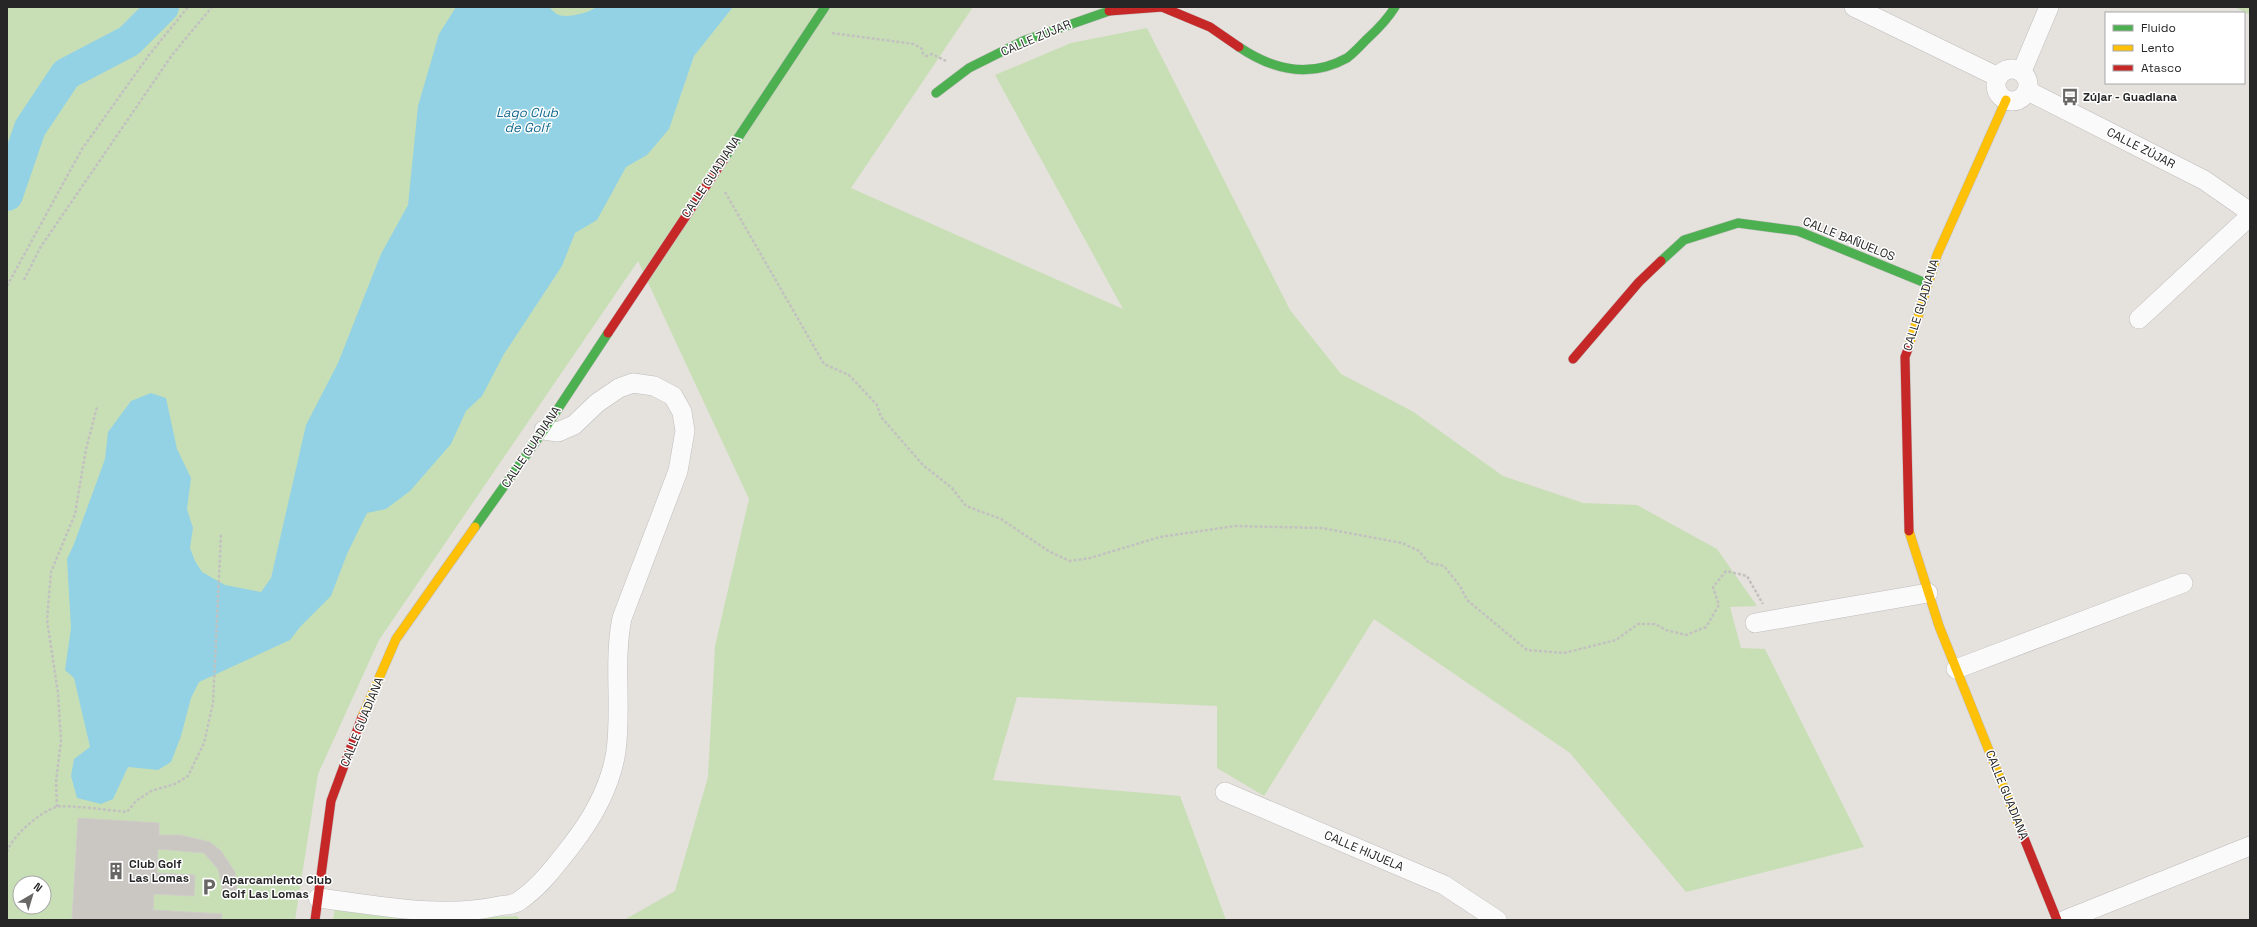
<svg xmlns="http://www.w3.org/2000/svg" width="2257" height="927" viewBox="0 0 2257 927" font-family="'Space Grotesk',sans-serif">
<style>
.green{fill:#c8dfb6;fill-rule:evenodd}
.water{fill:#92d2e4}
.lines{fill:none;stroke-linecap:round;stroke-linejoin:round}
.river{stroke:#92d2e4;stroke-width:32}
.building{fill:#cac7c3;stroke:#cfccc8}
.street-casing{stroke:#bfbdbd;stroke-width:20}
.fast-casing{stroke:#bfbdbd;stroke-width:10}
.slow-casing{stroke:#bfbdbd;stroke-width:10}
.jam-casing{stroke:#bfbdbd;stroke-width:10}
.path{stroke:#c2c1c0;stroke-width:2.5;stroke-dasharray:3 2;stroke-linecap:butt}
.street{stroke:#fbfafa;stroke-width:19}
.fast{stroke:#4caf50;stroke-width:9}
.slow{stroke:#ffc107;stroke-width:9}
.jam{stroke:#c62828;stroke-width:9}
.labels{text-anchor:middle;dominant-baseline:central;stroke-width:3;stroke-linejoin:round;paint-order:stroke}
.street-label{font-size:12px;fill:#262626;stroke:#fff}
.poi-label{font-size:12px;font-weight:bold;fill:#262626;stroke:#fff;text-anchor:start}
.water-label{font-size:13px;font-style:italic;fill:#13678e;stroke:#fff}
</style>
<rect width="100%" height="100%" fill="#e5e1dc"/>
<g class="green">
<path d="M7,7H973L851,188L1123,309L995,75L1071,43L1147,28L1290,310L1341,374L1412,411L1503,476L1583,503L1637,505L1717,549L1757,606L1730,607L1741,648L1765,649L1864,847L1686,892L1570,753L1374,619L1264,796L1217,768V706L1017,697L993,780L1180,796L1226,920H624L675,891L708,777L715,646L749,499L638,261L379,640L318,774L295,920H7ZM20,883H44V907H20Z"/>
<polygon points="2235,7 2250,7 2250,15"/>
<polygon points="336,902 445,919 517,916 520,920 333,920"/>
</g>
<path class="water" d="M456,7H549C552,9 555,14 559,15C568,18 589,13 596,7H733L694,56L669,129L647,155L626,167L597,220L575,233L562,266L504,354L482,396L466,411L451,444L410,491L386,509L367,513L347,554L331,596L300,627L290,640L199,682L191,698L181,736L171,762L158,770L128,767L113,799L101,804L77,798L71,776L74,759L90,747L74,678L65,670L71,628L67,559L74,544L105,459L108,432L131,401L151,393L166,398L177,449L191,478L187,509L193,528L190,548L195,561L202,572L225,585L261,592L271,578L306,425L338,363L381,254L408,205L418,106L439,34Z"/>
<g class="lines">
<polyline class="river" points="7,195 30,128 66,74 129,41 163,7"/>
</g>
<polygon class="building" points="78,818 159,823 159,835 180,835 210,842 221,851 235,872 237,891 223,890 218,869 204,853 158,849 157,873 195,875 194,896 154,894 153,910 222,914 221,920 72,920"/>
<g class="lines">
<g class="street-casing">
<g id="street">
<polyline points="1854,7 1998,77"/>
<circle cx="2012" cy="85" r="16"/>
<polyline points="2022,71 2049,7"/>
<polyline points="2028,91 2204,180 2250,212"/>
<polyline points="2139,319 2250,216"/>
<polyline points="1755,623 1928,593"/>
<polyline points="1956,669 2183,583"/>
<polyline points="1225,792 1444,885 1497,920"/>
<path d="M318,898C378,905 440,919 499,906C505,905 514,905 519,901C540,887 556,865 571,846C592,819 611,785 616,751C622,707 613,662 622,618L678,471L685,431L682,412L673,396L654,386L633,383L619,388L597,403L574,425L558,432L544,430"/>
<polyline points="2065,920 2250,846"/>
</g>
</g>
<g class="fast-casing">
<g id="fast">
<path d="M1239,47C1273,70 1309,79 1347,58C1354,53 1361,45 1367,39C1378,29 1387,20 1395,7"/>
<polyline points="936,93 969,68 1023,41 1109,11"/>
<polyline points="724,159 825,7"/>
<polyline points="1661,261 1684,240 1738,223 1798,231 1928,284"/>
<polyline points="475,527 544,430 608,333"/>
</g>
</g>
<g class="slow-casing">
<g id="slow">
<polyline points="1908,349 1937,255 2006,100"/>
<polyline points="1909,531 1939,626 2022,833"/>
<polyline points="362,717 396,639 475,527"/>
</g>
</g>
<g class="jam-casing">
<g id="jam">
<polyline points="1109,11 1162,7 1210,27 1239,47"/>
<polyline points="608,333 724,159"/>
<polyline points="1908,349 1905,357 1909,531"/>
<polyline points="1573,359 1639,282 1661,261"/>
<polyline points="2022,833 2057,920"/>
<polyline points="315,920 331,801 362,717"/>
</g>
</g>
<g class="path">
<polyline points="832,33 914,44 922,49 923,54 926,56 932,54 946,61"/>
<polyline points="725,192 824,364 849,375 877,405 881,417 923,465 952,488 966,506 1001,519 1050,552 1070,561 1090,558 1160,537 1235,526 1322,528 1402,543 1419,551 1429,563 1444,566 1460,586 1467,600 1527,650 1564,653 1616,640 1638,624 1655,624 1666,630 1686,635 1706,627 1719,605 1713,587 1726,571 1747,576 1763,604"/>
<polyline points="24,280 40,248 172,55 212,7"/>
<polyline points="7,286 82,149 149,55 188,7"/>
<polyline points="57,807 56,782 61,741 58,693 47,620 51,572 75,514 86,449 97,407"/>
<path d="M7,852C12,836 40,812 56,807C64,804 115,811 127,812L136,801L151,791L175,784L188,776L204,743L213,703L221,534"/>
</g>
<use href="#street" class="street"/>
<use href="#fast" class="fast"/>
<use href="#slow" class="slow"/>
<use href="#jam" class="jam"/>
</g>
<defs>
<g id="bus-bare" transform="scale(1.38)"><path d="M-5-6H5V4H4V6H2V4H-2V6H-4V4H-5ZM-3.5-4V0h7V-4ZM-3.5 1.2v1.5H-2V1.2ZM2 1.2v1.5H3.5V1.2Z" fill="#696766" stroke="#fff" stroke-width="2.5" paint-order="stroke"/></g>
<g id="building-bare" transform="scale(1.38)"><path d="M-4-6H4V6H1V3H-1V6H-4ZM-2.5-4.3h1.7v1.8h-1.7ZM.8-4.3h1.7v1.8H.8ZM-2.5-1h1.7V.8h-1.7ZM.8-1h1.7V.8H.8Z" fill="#696766" stroke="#fff" stroke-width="2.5" paint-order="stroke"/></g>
<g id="parking-bare" transform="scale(1.38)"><path d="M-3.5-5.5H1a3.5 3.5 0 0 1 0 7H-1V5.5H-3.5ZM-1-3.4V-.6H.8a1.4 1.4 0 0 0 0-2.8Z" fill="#696766" stroke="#fff" stroke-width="2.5" paint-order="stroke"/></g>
</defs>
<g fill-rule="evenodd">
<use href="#bus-bare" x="2070" y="97"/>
<use href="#building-bare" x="116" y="871"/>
<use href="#parking-bare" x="209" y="887"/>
</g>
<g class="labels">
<g class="street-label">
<text transform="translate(1036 38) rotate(-23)">CALLE ZÚJAR</text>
<text transform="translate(2141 148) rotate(27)">CALLE ZÚJAR</text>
<text transform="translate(711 177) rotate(-56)">CALLE GUADIANA</text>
<text transform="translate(1849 239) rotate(22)">CALLE BAÑUELOS</text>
<text transform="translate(1921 305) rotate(-73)">CALLE GUADIANA</text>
<text transform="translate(531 447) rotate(-56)">CALLE GUADIANA</text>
<text transform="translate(362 722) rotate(-68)">CALLE GUADIANA</text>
<text transform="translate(2007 795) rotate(68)">CALLE GUADIANA</text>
<text transform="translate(1364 851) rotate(23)">CALLE HIJUELA</text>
</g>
<g class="poi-label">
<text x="2083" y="97">Zújar - Guadiana</text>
<text x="129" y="864">Club Golf<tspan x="129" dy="14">Las Lomas</tspan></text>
<text x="222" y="880">Aparcamiento Club<tspan x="222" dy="14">Golf Las Lomas</tspan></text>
</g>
<g class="water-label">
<text x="527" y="112">Lago Club<tspan x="527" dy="15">de Golf</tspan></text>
</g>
</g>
<rect width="2257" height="927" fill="none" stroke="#262626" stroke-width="16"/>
<rect x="2105" y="12" width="140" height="72" fill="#ffffff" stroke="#a8a8a8"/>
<rect x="2113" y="25" width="20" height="6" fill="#4caf50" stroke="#a8a8a8"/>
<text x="2141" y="32" font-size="12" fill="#262626">Fluido</text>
<rect x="2113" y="45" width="20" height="6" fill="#ffc107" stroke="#a8a8a8"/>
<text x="2141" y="52" font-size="12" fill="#262626">Lento</text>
<rect x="2113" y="65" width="20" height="6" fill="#c62828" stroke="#a8a8a8"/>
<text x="2141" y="72" font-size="12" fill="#262626">Atasco</text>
<g transform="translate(32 895) rotate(38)"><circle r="19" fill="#ffffff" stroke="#a8a8a8"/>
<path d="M0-3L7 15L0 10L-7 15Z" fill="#696766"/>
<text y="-6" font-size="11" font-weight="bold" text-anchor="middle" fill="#262626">N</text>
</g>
</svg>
